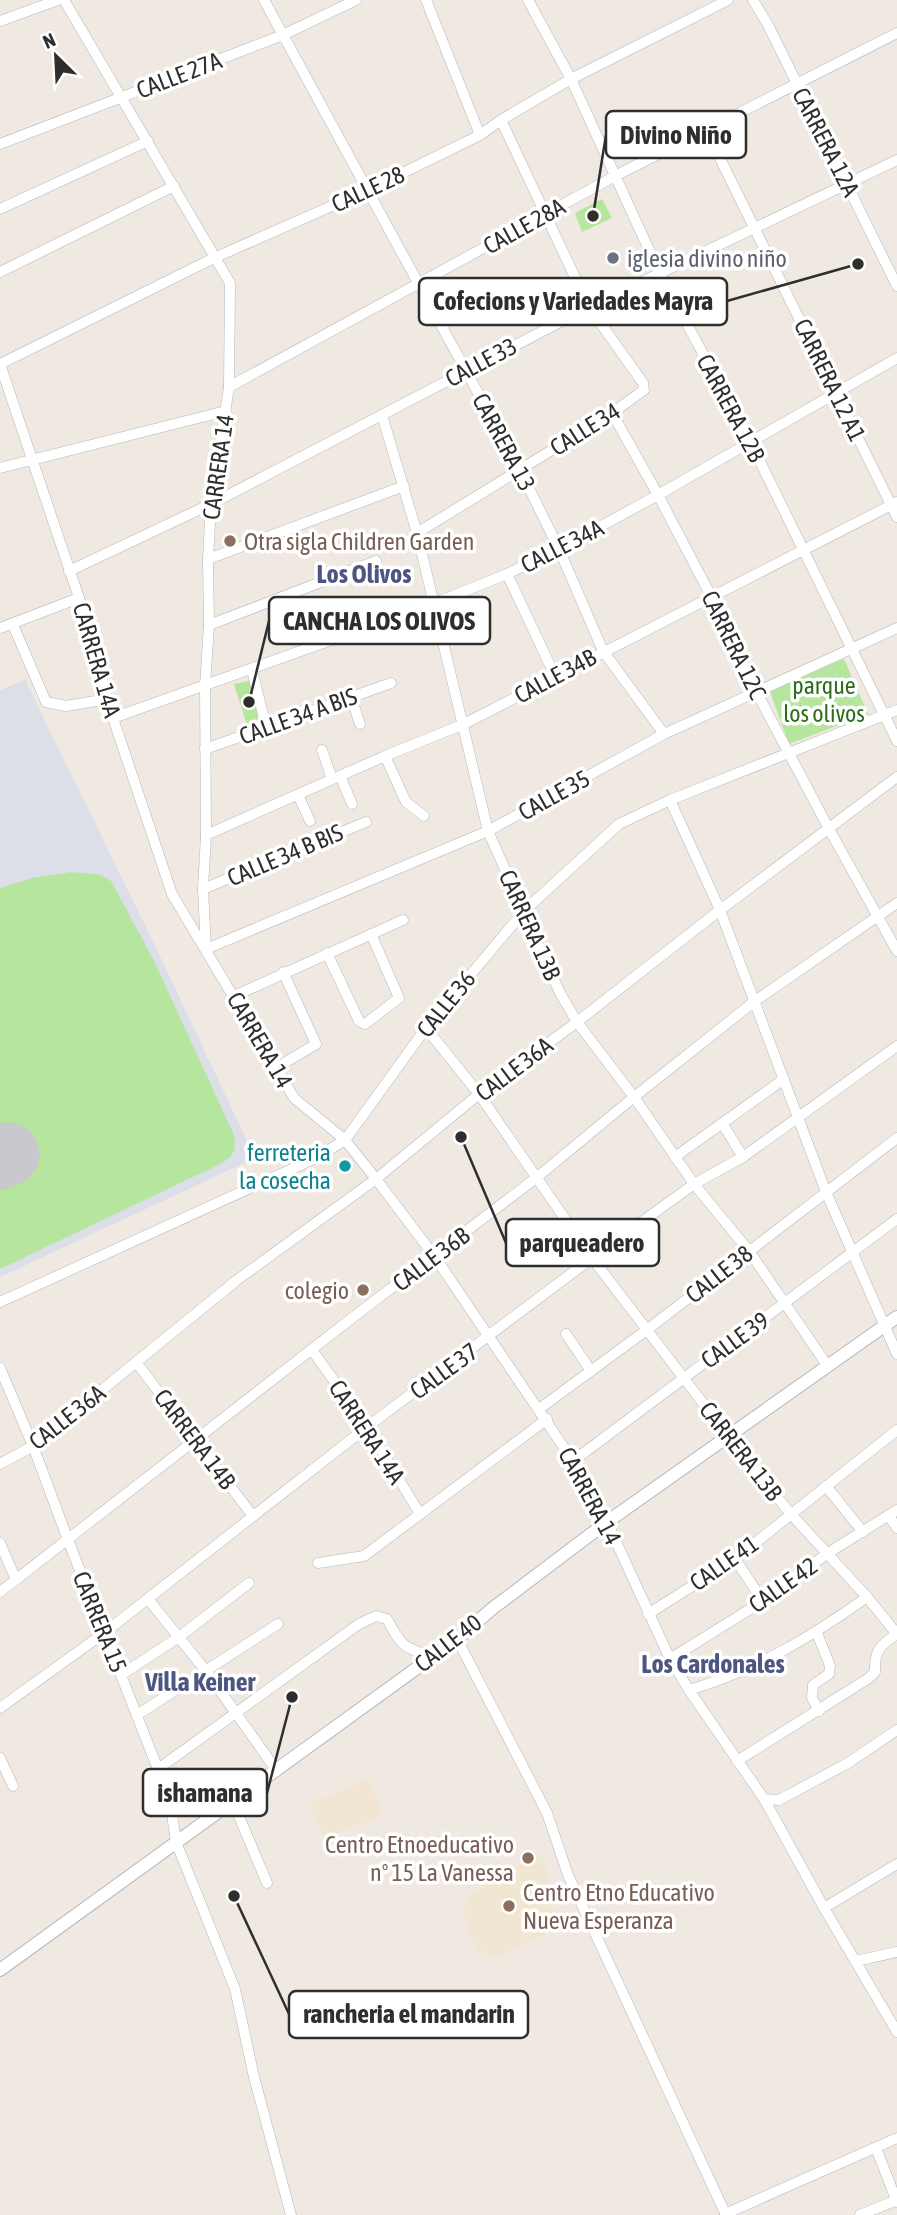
<svg xmlns="http://www.w3.org/2000/svg" width="897" height="2215" viewBox="0 0 897 2215" font-family="'Asap Condensed',sans-serif">
<style>
.education{fill:#f0e6d1}
.airport{fill:#dcdee8}
.green{fill:#b6e59e}
.lines{fill:none;stroke-linecap:round;stroke-linejoin:round}
.runway{stroke:#c9c8cc;stroke-width:63}
.minor-casing{stroke:#b4b7c1;stroke-width:11}
.tertiary-casing{stroke:#b4b7c1;stroke-width:14}
.minor{stroke:#fff;stroke-width:10}
.tertiary{stroke:#fff;stroke-width:12}
.worship-dot{fill:#6b7280;stroke:#fff;stroke-width:2.5}
.education-dot{fill:#8d6e63;stroke:#fff;stroke-width:2.5}
.culture-dot{fill:#0f9aa8;stroke:#fff;stroke-width:2.5}
.labels{text-anchor:middle;dominant-baseline:central;stroke-width:7;stroke-linejoin:round;paint-order:stroke}
.street-label{font-size:24px;fill:#2e2e2e;stroke:#fff}
.worship-label{font-size:24px;fill:#5b616d;stroke:#fff;text-anchor:start}
.education-label{font-size:24px;fill:#785e54;stroke:#fff;text-anchor:start}
.park-label{font-size:24px;fill:#2c6e1b;stroke:#fff}
.culture-label{font-size:24px;fill:#0d838f;stroke:#fff;text-anchor:end}
.neighbourhood-label{font-size:26px;font-weight:bold;fill:#4d5680;stroke:#fff}
.leader{fill:none;stroke:#2e2e2e;stroke-width:2.5}
.callout-dot{fill:#2e2e2e;stroke:#fff;stroke-width:2.5}
.callout{fill:#fff;stroke:#2e2e2e;stroke-width:2.5}
.callout-label{font-size:26px;text-anchor:middle;font-weight:bold;fill:#2e2e2e}
</style>
<rect width="100%" height="100%" fill="#efe9e1"/>
<g class="education">
<polygon points="368,1779 383,1814 325,1839 310,1804"/>
<polygon points="544,1854 555,1931 491,1958 475,1946 463,1915 470,1897 497,1875"/>
</g>
<polygon class="airport" points="25,680 157,950 255,1158 0,1277 0,690"/>
<g class="green">
<polygon points="602,199 612,218 582,232 575,213"/>
<polygon points="844,659 868,714 789,744 769,689"/>
<polygon points="252,680 264,720 247,725 234,684"/>
<path d="M72,872L101,875L111,881L154,961L234,1135C236,1151 234,1156 220,1164L0,1269V1179L21,1169L0,1127V888L32,878Z"/>
</g>
<g class="lines">
<polyline class="runway" points="0,1158 8,1154"/>
<g class="minor-casing">
<g id="minor">
<polyline points="64,0 230,283 229,387 211,504 208,559 209,625 205,686 206,835 203,889 206,949"/>
<polyline points="264,0 520,470 559,549 603,651 664,734"/>
<polyline points="426,0 480,135"/>
<polyline points="528,0 571,79 660,274 750,441 897,741"/>
<polyline points="753,0 768,25 897,286"/>
<polyline points="0,21 58,0"/>
<polyline points="706,130 897,517"/>
<polyline points="0,144 283,35 356,0"/>
<polyline points="0,209 148,141"/>
<polyline points="0,272 174,186"/>
<polyline points="0,364 79,598 113,718 172,894 294,1098 345,1140 376,1179 435,1257 573,1461 607,1522 670,1659 689,1690 764,1799 824,1908 897,2032"/>
<polyline points="0,364 216,257 368,190 480,135 501,120 571,79 728,0"/>
<polyline points="229,387 617,175 897,33"/>
<polyline points="612,413 658,495 711,596 757,693 829,829 897,951"/>
<polyline points="382,415 417,533 488,831 560,993 577,1022 634,1097 694,1184 749,1251 827,1365"/>
<polyline points="0,468 226,411"/>
<polyline points="417,533 612,413 644,390 643,383 589,307 501,120"/>
<polyline points="208,559 404,486"/>
<polyline points="69,571 211,504 589,307 897,160"/>
<polyline points="507,574 555,676"/>
<polyline points="13,625 46,702 66,706 108,699"/>
<polyline points="209,625 376,561"/>
<polyline points="0,628 79,598"/>
<polyline points="252,670 266,727"/>
<polyline points="351,697 360,724"/>
<polyline points="113,718 435,603 507,574 559,549 658,495 897,358"/>
<polyline points="205,749 391,683"/>
<polyline points="322,750 332,779"/>
<polyline points="385,756 406,802 424,816"/>
<polyline points="340,776 352,804"/>
<polyline points="298,795 310,821"/>
<polyline points="670,800 720,910 826,1192 897,1354"/>
<polyline points="206,835 385,756 464,724 897,502"/>
<polyline points="203,889 366,822"/>
<polyline points="206,949 488,831 664,734 897,628"/>
<polyline points="327,953 359,1021 365,1024 399,998 371,934"/>
<polyline points="234,996 403,920"/>
<polyline points="426,1028 479,1094 592,1258 728,1436 790,1513 867,1597 897,1634"/>
<polyline points="276,1068 316,1044 283,972"/>
<polyline points="722,1123 743,1157"/>
<polyline points="675,1157 784,1079"/>
<polyline points="0,1302 316,1158 345,1140 426,1028 524,911 619,824 670,800 897,710"/>
<polyline points="566,1334 591,1371"/>
<polyline points="312,1350 367,1427 420,1514"/>
<polyline points="136,1362 253,1516"/>
<polyline points="0,1368 33,1446 68,1540 170,1800 176,1842 235,1989 254,2077 291,2215"/>
<polyline points="539,1409 648,1329 897,1138"/>
<polyline points="573,1461 897,1219"/>
<polyline points="0,1464 33,1446 237,1280 376,1179 479,1094 577,1022 720,910 897,777"/>
<polyline points="826,1486 863,1532"/>
<polyline points="889,1516 897,1528"/>
<polyline points="0,1543 16,1580"/>
<polyline points="735,1559 763,1601"/>
<polyline points="318,1563 364,1556 547,1419"/>
<polyline points="0,1592 352,1318 536,1178 634,1097 755,1001 897,903"/>
<polyline points="148,1599 206,1671 277,1771"/>
<polyline points="648,1614 735,1559 897,1430"/>
<polyline points="817,1633 830,1666 829,1674 813,1685 812,1698 819,1711"/>
<polyline points="457,1639 547,1813 568,1875 726,2215"/>
<polyline points="670,1659 763,1601 828,1553 897,1510"/>
<polyline points="121,1675 179,1637 249,1583"/>
<path d="M689,1690C756,1670 811,1637 867,1597"/>
<polyline points="0,1708 104,1633 367,1427 592,1258 694,1184 743,1157 897,1046"/>
<polyline points="137,1715 278,1624"/>
<polyline points="0,1758 13,1786"/>
<path d="M737,1761L869,1678L875,1672C874,1651 880,1645 897,1634"/>
<path d="M158,1769L359,1624L376,1616L387,1619C402,1647 403,1647 433,1657"/>
<polyline points="764,1799 779,1800 848,1763 897,1730"/>
<polyline points="233,1802 267,1883"/>
<polyline points="824,1908 897,1864"/>
<polyline points="856,1961 897,1952"/>
<polyline points="876,2148 897,2202"/>
<polyline points="725,2214 897,2138"/>
<polyline points="860,2215 897,2200"/>
</g>
</g>
<g class="tertiary-casing">
<polyline id="tertiary" points="0,1970 457,1639 493,1608 607,1522 897,1317"/>
</g>
<use href="#minor" class="minor"/>
<use href="#tertiary" class="tertiary"/>
</g>
<circle class="worship-dot" cx="613" cy="258" r="7"/>
<g class="education-dot">
<circle cx="230" cy="541" r="7"/>
<circle cx="363" cy="1290" r="7"/>
<circle cx="528" cy="1858" r="7"/>
<circle cx="509" cy="1906" r="7"/>
</g>
<circle class="culture-dot" cx="345" cy="1166" r="7"/>
<g class="labels">
<g class="street-label">
<text transform="translate(179 75) rotate(-21)">CALLE 27A</text>
<text transform="translate(826 142) rotate(63)">CARRERA 12A</text>
<text transform="translate(368 189) rotate(-25)">CALLE 28</text>
<text transform="translate(524 226) rotate(-29)">CALLE 28A</text>
<text transform="translate(481 362) rotate(-28)">CALLE 33</text>
<text transform="translate(830 380) rotate(64)">CARRERA 12 A1</text>
<text transform="translate(731 408) rotate(62)">CARRERA 12B</text>
<text transform="translate(585 429) rotate(-32)">CALLE 34</text>
<text transform="translate(504 442) rotate(62)">CARRERA 13</text>
<text transform="translate(218 467) rotate(-82)">CARRERA 14</text>
<text transform="translate(562 546) rotate(-27)">CALLE 34A</text>
<text transform="translate(734 645) rotate(64)">CARRERA 12C</text>
<text transform="translate(97 660) rotate(74)">CARRERA 14A</text>
<text transform="translate(555 676) rotate(-28)">CALLE 34B</text>
<text transform="translate(298 716) rotate(-20)">CALLE 34 A BIS</text>
<text transform="translate(554 795) rotate(-29)">CALLE 35</text>
<text transform="translate(285 855) rotate(-23)">CALLE 34 B BIS</text>
<text transform="translate(530 925) rotate(66)">CARRERA 13B</text>
<text transform="translate(446 1004) rotate(-51)">CALLE 36</text>
<text transform="translate(260 1040) rotate(60)">CARRERA 14</text>
<text transform="translate(514 1069) rotate(-37)">CALLE 36A</text>
<text transform="translate(431 1259) rotate(-37)">CALLE 36B</text>
<text transform="translate(719 1274) rotate(-38)">CALLE 38</text>
<text transform="translate(735 1340) rotate(-36)">CALLE 39</text>
<text transform="translate(444 1371) rotate(-36)">CALLE 37</text>
<text transform="translate(67 1417) rotate(-38)">CALLE 36A</text>
<text transform="translate(367 1432) rotate(57)">CARRERA 14A</text>
<text transform="translate(195 1439) rotate(53)">CARRERA 14B</text>
<text transform="translate(741 1451) rotate(52)">CARRERA 13B</text>
<text transform="translate(590 1496) rotate(62)">CARRERA 14</text>
<text transform="translate(724 1563) rotate(-35)">CALLE 41</text>
<text transform="translate(783 1585) rotate(-35)">CALLE 42</text>
<text transform="translate(100 1622) rotate(68)">CARRERA 15</text>
<text transform="translate(448 1643) rotate(-38)">CALLE 40</text>
</g>
<g class="worship-label">
<text x="627" y="258">iglesia divino niño</text>
</g>
<g class="education-label">
<text x="244" y="541">Otra sigla Children Garden</text>
<text x="349" y="1290" text-anchor="end">colegio</text>
<text x="514" y="1844" text-anchor="end">Centro Etnoeducativo<tspan x="514" dy="28">n° 15 La Vanessa</tspan></text>
<text x="523" y="1892">Centro Etno Educativo<tspan x="523" dy="28">Nueva Esperanza</tspan></text>
</g>
<g class="park-label">
<text x="824" y="685">parque<tspan x="824" dy="28">los olivos</tspan></text>
</g>
<g class="culture-label">
<text x="331" y="1152">ferreteria<tspan x="331" dy="28">la cosecha</tspan></text>
</g>
<g class="neighbourhood-label">
<text x="364" y="574">Los Olivos</text>
<text x="713" y="1664">Los Cardonales</text>
<text x="200" y="1682">Villa Keiner</text>
</g>
</g>
<path class="leader" d="M593 216L606 135M858 264L727 301M249 702L269 621M461 1137L506 1243M292 1697L267 1793M234 1896L289 2014"/>
<g class="callout-dot">
<circle cx="593" cy="216" r="7"/>
<circle cx="858" cy="264" r="7"/>
<circle cx="249" cy="702" r="7"/>
<circle cx="461" cy="1137" r="7"/>
<circle cx="292" cy="1697" r="7"/>
<circle cx="234" cy="1896" r="7"/>
</g>
<g class="callout">
<rect x="606" y="111" width="140" height="47" rx="7"/>
<rect x="419" y="278" width="308" height="47" rx="7"/>
<rect x="269" y="597" width="221" height="47" rx="7"/>
<rect x="506" y="1219" width="153" height="47" rx="7"/>
<rect x="143" y="1769" width="124" height="47" rx="7"/>
<rect x="289" y="1991" width="239" height="47" rx="7"/>
</g>
<g class="callout-label">
<text x="676" y="144">Divino Niño</text>
<text x="573" y="310">Cofecions y Variedades Mayra</text>
<text x="379" y="630">CANCHA LOS OLIVOS</text>
<text x="582" y="1252">parqueadero</text>
<text x="205" y="1802">ishamana</text>
<text x="409" y="2023">rancheria el mandarin</text>
</g>
<g transform="translate(56 56) rotate(336)" stroke="#ffffff" stroke-width="5" paint-order="stroke">
<path d="M0-5L12 26L0 18L-12 26Z" fill="#2e2e2e"/>
<text y="-10" font-size="19" font-weight="bold" text-anchor="middle" fill="#2e2e2e">N</text>
</g>
</svg>
